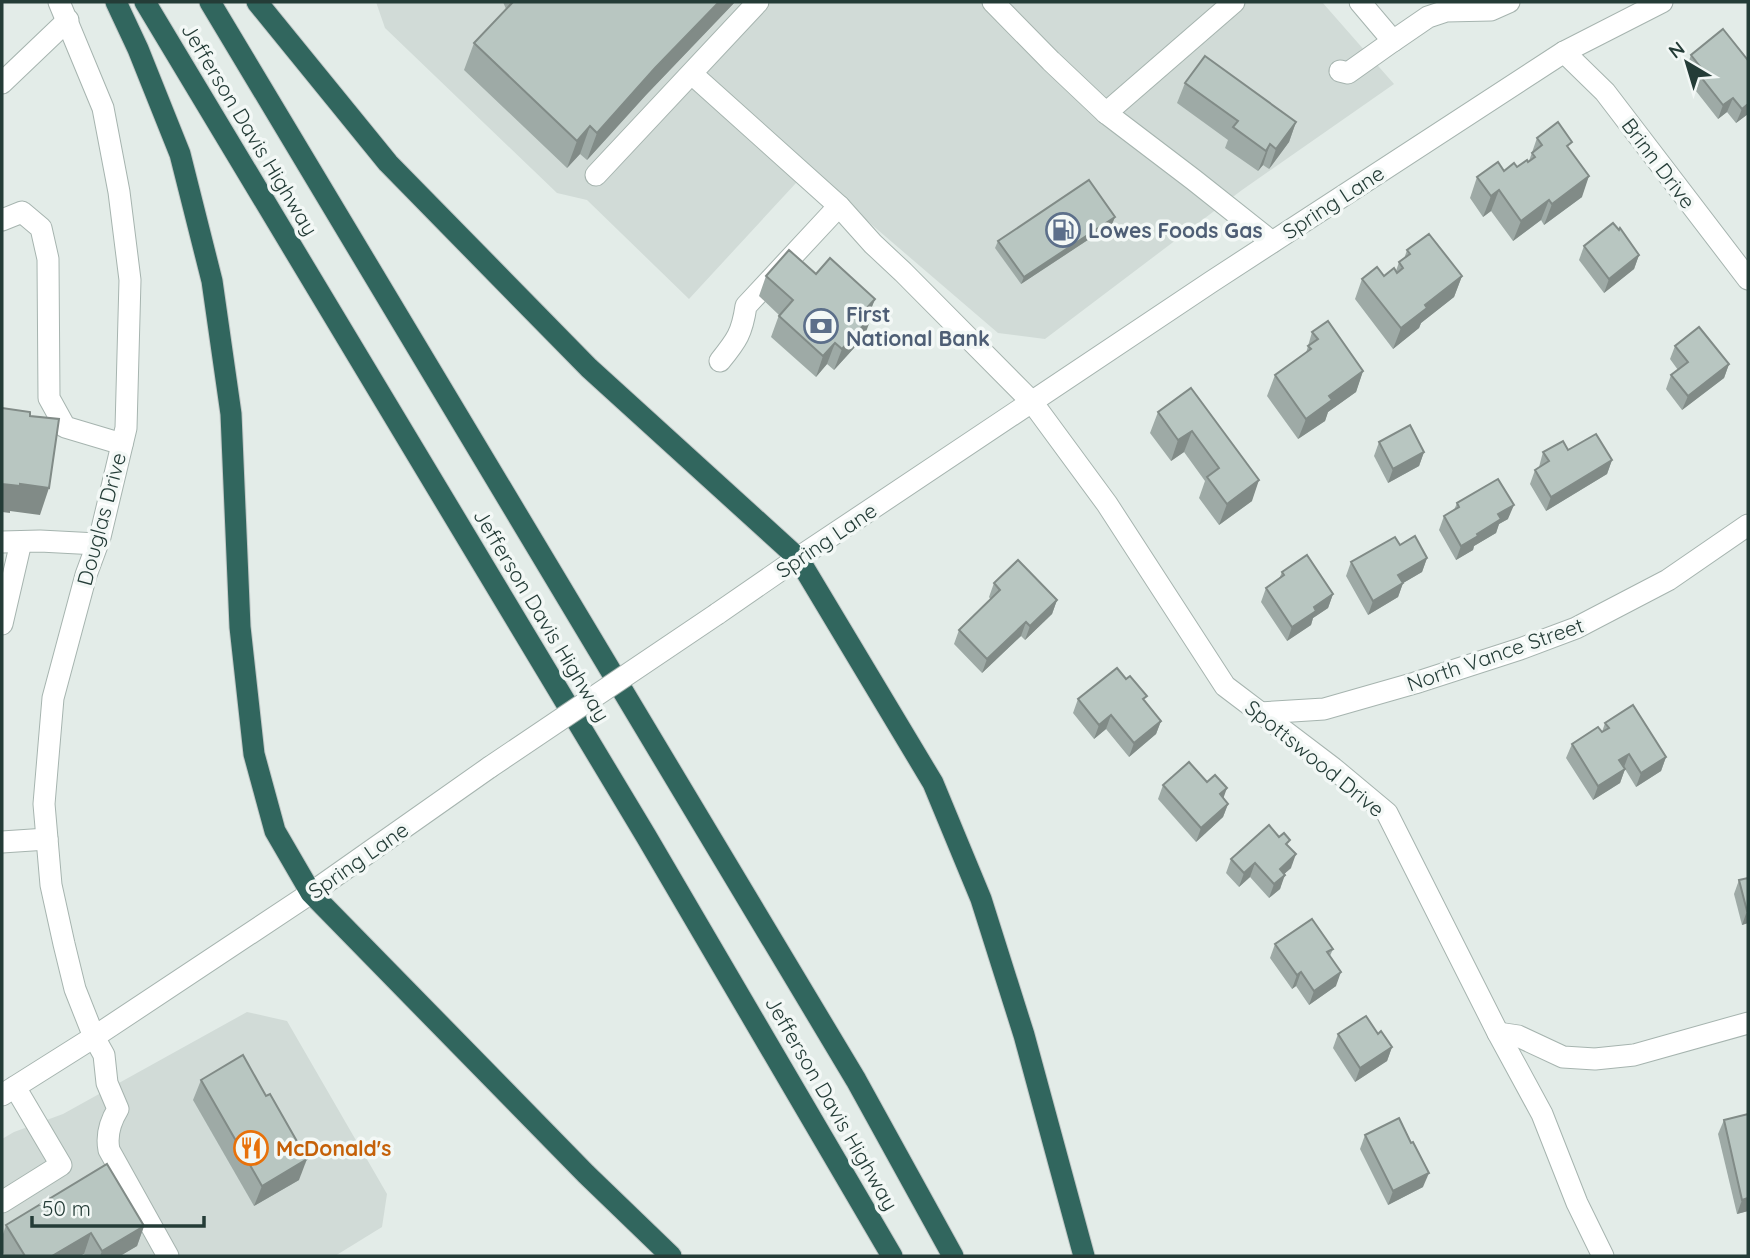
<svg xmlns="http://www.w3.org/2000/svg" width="1750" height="1258" viewBox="0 0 1750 1258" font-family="Quicksand,sans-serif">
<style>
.built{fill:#d1dbd7}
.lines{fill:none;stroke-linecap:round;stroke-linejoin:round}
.minor-casing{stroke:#a6b4af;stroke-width:23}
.highway-casing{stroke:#c2c8c7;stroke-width:23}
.minor{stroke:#fff;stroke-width:21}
.highway{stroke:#31665e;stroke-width:21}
.minor-bridge-casing{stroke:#a6b4af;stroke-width:23;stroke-linecap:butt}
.minor-bridge{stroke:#fff;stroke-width:21}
.wall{fill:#9eaaa6}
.shaded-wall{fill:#818b87}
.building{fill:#b8c6c1;stroke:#818b87;stroke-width:2}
.labels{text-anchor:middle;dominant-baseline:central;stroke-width:7;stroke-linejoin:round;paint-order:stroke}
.street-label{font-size:21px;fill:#243c37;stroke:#f3f8f6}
.service-label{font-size:21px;font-weight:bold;fill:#4e5e75;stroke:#f3f8f6;text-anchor:start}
.food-label{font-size:21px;font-weight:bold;fill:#c56008;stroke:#f3f8f6;text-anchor:start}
</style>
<rect width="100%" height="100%" fill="#e3ece8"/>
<g class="built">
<polygon points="376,2 1322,2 1394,84 1242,190 1045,339 998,333 808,170 689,299 587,200 557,193 385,28"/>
<polygon points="247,1012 287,1021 387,1194 382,1227 335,1256 2,1256 2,1139 14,1132 63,1114"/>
</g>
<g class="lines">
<g class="minor-casing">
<g id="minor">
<path d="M59,2L103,108L119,192L130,280L126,428L100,537L86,575L53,698L44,804L51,885L64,944L75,989L94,1037L104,1055L107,1083L118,1109C110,1122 106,1135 109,1150L168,1256"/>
<polyline points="993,2 1051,61 1106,113 1194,180 1272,242"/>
<polyline points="1360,2 1393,41 1428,17 1446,11 1491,10 1509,2"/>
<polyline points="1564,52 1605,92 1748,279"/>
<polyline points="1340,71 1348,73 1393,41"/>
<polyline points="692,74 839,206 873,244 903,272 1032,402 1107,504 1225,686 1333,768 1387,813 1498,1033 1542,1114 1577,1203 1603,1256"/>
<polyline points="2,83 68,20"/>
<polyline points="1106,113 1234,2"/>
<polyline points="596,175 758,2"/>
<polyline points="2,220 22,212 41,228 48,259 49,398 65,427 122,444"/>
<path d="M720,361C737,340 742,333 746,306L839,206"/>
<polyline points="2,542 40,541 97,544"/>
<polyline points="717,614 798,558 1211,282 1564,52 1662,2"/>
<polyline points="2,624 21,542"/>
<polyline points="1260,713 1324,709 1415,683 1520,649 1576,628 1668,580 1748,525"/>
<polyline points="2,842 47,839"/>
<polyline points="1498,1033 1518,1036 1563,1057 1595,1059 1634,1055 1748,1023"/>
<polyline points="2,1095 94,1037 311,893 490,767"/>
<polyline points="2,1202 61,1165 15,1087"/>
</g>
</g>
<g class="highway-casing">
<g id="highway">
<polyline points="116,2 138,49 180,154 212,281 231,414 240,627 254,754 275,831 311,893 586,1174 671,1256"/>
<polyline points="145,2 646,836 892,1256"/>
<polyline points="210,2 856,1080 953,1256"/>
<polyline points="257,2 388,163 589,368 798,558 933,783 981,899 1024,1035 1084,1256"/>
</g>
</g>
<use href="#minor" class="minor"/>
<use href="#highway" class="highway"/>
<g class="minor-bridge-casing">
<polyline id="minor-bridge" points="490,767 717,614"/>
</g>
<use href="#minor-bridge" class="minor-bridge"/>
</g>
<g class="wall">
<polygon points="503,2 735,2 646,95 587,160 580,154 567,168 464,70 474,43 506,9"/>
<polygon points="1691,55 1748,114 1736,123 1727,112 1718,119 1696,91 1698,84 1686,69"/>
<polygon points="1185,83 1296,122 1289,142 1269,169 1263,165 1258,171 1225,148 1228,140 1177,103"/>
<polygon points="1537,138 1570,150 1582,197 1544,225 1541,220 1513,241 1491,211 1483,217 1470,198 1477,177 1517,167 1529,161"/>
<polygon points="1115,217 1112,224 1021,284 995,248 998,241"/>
<polygon points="1619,230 1639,255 1634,269 1604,293 1579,260 1584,246"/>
<polygon points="1407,250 1462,276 1454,297 1421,323 1419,328 1393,349 1355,299 1362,279 1384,276 1396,271 1399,262 1404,259"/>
<polygon points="816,274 875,299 869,314 864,337 834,370 827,364 816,377 771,337 779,315 759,296 766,276"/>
<polygon points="1312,332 1363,371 1356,392 1328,412 1325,421 1298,439 1267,396 1275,375 1306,353"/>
<polygon points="1675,346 1729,364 1724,378 1682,410 1666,389 1671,375 1678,370 1670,359"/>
<polygon points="1191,388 1252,501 1219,525 1199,498 1205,481 1184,452 1171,461 1150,433 1158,412"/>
<polygon points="1379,442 1424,452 1419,466 1388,483 1374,456"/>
<polygon points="1568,450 1612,460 1607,474 1546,511 1530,484 1535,470 1539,467 1543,452"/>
<polygon points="1457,503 1508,519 1499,524 1496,533 1474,546 1473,550 1456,560 1439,530 1444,516 1454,510"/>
<polygon points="1400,545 1427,558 1422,572 1403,583 1398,597 1368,615 1346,576 1351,562"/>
<polygon points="1282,572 1333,594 1328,608 1313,618 1311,625 1287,641 1261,602 1266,588 1279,579"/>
<polygon points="994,583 1057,600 1052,614 1025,640 1021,636 982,673 954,644 959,630 991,600 989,597"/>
<polygon points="1078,699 1145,701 1161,721 1156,734 1129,757 1106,729 1094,739 1073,713"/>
<polygon points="1605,723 1666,757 1661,771 1636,787 1625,769 1620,783 1593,800 1566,758 1572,744 1602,732"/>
<polygon points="1207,782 1228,804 1223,817 1196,842 1158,799 1163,785"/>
<polygon points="1288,846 1291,868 1284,874 1280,889 1269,898 1250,877 1239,887 1226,873 1231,859"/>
<polygon points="1748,878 1748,923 1742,925 1734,894 1739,880"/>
<polygon points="1275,944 1333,949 1330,956 1336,986 1309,1005 1296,986 1292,989 1270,958"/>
<polygon points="1338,1034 1378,1034 1392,1047 1387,1061 1355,1082 1333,1048"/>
<polygon points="201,1080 266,1096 299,1180 254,1206 193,1100"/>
<polygon points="1748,1114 1748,1211 1737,1214 1718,1134 1724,1120"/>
<polygon points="1365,1135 1423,1187 1388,1205 1360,1149"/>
<polygon points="6,1225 144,1226 137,1246 120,1256 85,1256 84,1254 79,1256 5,1256 2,1251 2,1237"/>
</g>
<g class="shaded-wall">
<polygon points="719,2 735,2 646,95 587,160 597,133 655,68"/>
<polygon points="1733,98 1727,112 1718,119 1723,105"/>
<polygon points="1748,104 1748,114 1736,123 1742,109"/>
<polygon points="1296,122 1289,142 1269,169 1276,149"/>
<polygon points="590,126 580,154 567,168 577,141"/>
<polygon points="1270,144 1263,165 1258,171 1266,151"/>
<polygon points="1589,176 1582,197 1544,225 1552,204"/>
<polygon points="1499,190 1491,211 1483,217 1491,196"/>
<polygon points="1549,200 1541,220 1513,241 1521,221"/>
<polygon points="1115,217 1112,224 1021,284 1024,277"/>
<polygon points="1639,255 1634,269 1604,293 1609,279"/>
<polygon points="1462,276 1454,297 1421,323 1419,328 1393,349 1401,328 1425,305"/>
<polygon points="875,299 867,319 865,310"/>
<polygon points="872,316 864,337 834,370 842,349"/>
<polygon points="835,343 827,364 816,377 823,356"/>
<polygon points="1729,364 1724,378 1682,410 1688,396"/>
<polygon points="1363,371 1356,392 1328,412 1325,421 1298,439 1306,419 1329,396"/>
<polygon points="1192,431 1184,452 1171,461 1178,440"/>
<polygon points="1424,452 1419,466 1388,483 1393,469"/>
<polygon points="1612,460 1607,474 1546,511 1551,497"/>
<polygon points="1259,480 1252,501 1219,525 1227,504"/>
<polygon points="2,484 20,484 49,488 40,515 10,511 10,513 2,512"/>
<polygon points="1514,505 1508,519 1499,524 1496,533 1474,546 1473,550 1456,560 1461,546 1477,534 1498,514"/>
<polygon points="1427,558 1422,572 1393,589 1398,575"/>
<polygon points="1403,583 1398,597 1368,615 1373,601"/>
<polygon points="1333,594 1328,608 1313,618 1311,625 1287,641 1292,627 1314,607"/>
<polygon points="1057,600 1052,614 1025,640 1030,626"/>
<polygon points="1026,622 1021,636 982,673 987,659"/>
<polygon points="1111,715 1106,729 1094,739 1099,725"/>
<polygon points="1161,721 1156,734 1129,757 1134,743"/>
<polygon points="1629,754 1624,767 1619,760"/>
<polygon points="1666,757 1661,771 1636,787 1641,773"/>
<polygon points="1625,769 1620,783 1593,800 1598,786"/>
<polygon points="1227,788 1222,802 1220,794"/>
<polygon points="1228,804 1223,817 1196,842 1201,828"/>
<polygon points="1296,854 1291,868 1274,883 1280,869"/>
<polygon points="1255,863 1250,877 1239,887 1244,873"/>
<polygon points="1285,875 1280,889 1269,898 1274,884"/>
<polygon points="1747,911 1748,911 1748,923 1742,925"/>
<polygon points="1301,972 1296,986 1292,989 1297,975"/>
<polygon points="1341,972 1336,986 1309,1005 1314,991"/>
<polygon points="1392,1047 1387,1061 1355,1082 1360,1068"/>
<polygon points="307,1159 299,1180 254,1206 262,1186"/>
<polygon points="1429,1173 1423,1187 1388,1205 1393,1191"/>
<polygon points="1748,1198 1748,1211 1737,1214 1742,1200"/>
<polygon points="144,1226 137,1246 120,1256 100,1256 102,1251"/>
<polygon points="91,1233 84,1254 79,1256 52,1256"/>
</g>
<g class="building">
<polygon points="513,2 719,2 655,68 597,133 590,126 577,141 474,43"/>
<polygon points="1723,29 1747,59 1748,58 1748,104 1742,109 1733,98 1723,105 1701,77 1705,73 1691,55"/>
<polygon points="1205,56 1296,122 1276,149 1270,144 1266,151 1233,127 1238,121 1185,83"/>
<polygon points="1558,122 1572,142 1567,146 1589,176 1552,204 1549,200 1521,221 1499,190 1491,196 1477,177 1498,162 1504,171 1514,163 1517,167 1527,160 1528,162 1535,157 1532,153 1542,145 1537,138"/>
<polygon points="1089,180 1115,217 1024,277 998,241"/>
<polygon points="1613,223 1619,230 1620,228 1639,255 1609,279 1584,246"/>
<polygon points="1429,234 1462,276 1425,305 1427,308 1401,328 1362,279 1377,267 1384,276 1394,268 1397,273 1403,268 1399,262 1410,254 1407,250"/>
<polygon points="789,250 816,274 830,258 875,299 865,310 872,316 842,349 835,343 823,356 779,316 793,300 766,276"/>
<polygon points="1328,321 1363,371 1329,396 1332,400 1306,419 1275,375 1311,349 1308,346 1318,339 1312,332"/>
<polygon points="1699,327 1729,364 1688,396 1671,375 1688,362 1675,346"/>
<polygon points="1191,388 1259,480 1227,504 1207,477 1219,468 1192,431 1178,440 1158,412"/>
<polygon points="2,408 30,412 30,416 59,419 49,488 20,484 20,486 2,484"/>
<polygon points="1410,425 1424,452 1393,469 1379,442"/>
<polygon points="1596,434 1612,460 1551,497 1535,470 1549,461 1543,452 1563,441 1568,450"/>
<polygon points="1498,479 1514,505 1498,514 1501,519 1477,534 1478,536 1461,546 1444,516 1459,507 1457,503"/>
<polygon points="1415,536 1427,558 1398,575 1403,583 1373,601 1351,562 1395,537 1400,545"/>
<polygon points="1307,555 1333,594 1314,607 1316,611 1292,627 1266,588 1284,575 1282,572"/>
<polygon points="1018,560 1057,600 1030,626 1026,622 987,659 959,630 1000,590 994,583"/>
<polygon points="1117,668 1126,679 1130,676 1147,696 1143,699 1161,721 1134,743 1111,715 1099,725 1078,699"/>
<polygon points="1633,705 1666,757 1641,773 1629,754 1619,760 1625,769 1598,786 1572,744 1598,727 1602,732 1609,728 1605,723"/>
<polygon points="1189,762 1207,782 1215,775 1227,788 1220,794 1228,804 1201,828 1163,785"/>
<polygon points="1269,825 1279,837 1284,833 1290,840 1286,844 1296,854 1280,869 1285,875 1274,884 1255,863 1244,873 1231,859"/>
<polygon points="1748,878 1748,911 1747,911 1739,880"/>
<polygon points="1312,919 1333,949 1327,952 1341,972 1314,991 1301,972 1297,975 1275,944"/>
<polygon points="1366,1016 1378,1034 1381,1031 1392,1047 1360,1068 1338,1034"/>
<polygon points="243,1055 266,1096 270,1094 307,1159 262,1186 201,1080"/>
<polygon points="1748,1114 1748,1198 1742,1200 1724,1120"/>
<polygon points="1399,1118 1411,1143 1413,1142 1429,1173 1393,1191 1365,1135"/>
<polygon points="107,1164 144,1226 102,1251 91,1233 52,1256 25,1256 6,1225"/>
</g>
<defs>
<g id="fuel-ring" transform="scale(1.75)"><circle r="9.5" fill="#f3f8f6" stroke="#5c6f8a" stroke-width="1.5"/><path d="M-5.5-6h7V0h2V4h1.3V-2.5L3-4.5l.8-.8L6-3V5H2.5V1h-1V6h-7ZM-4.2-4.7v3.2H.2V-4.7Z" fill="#5c6f8a"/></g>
<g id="bank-ring" transform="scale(1.75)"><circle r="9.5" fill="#f3f8f6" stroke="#5c6f8a" stroke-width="1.5"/><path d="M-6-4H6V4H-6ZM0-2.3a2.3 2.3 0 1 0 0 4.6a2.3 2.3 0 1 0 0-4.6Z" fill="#5c6f8a"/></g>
<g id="restaurant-ring" transform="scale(1.75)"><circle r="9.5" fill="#f3f8f6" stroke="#e8710a" stroke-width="1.5"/><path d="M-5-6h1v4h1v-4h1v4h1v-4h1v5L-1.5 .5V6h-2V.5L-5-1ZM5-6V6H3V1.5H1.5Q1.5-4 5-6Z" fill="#e8710a"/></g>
</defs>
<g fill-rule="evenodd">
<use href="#fuel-ring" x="1063" y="230"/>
<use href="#bank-ring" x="821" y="326"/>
<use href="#restaurant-ring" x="251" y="1148"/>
</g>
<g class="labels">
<g class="street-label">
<text transform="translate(250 129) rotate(59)">Jefferson Davis Highway</text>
<text transform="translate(1659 163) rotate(53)">Brinn Drive</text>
<text transform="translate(1333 202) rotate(-33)">Spring Lane</text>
<text transform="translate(101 519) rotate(-75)">Douglas Drive</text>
<text transform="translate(826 540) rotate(-34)">Spring Lane</text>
<text transform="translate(542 615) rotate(59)">Jefferson Davis Highway</text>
<text transform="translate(1495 654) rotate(-19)">North Vance Street</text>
<text transform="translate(1315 758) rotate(39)">Spottswood Drive</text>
<text transform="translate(358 860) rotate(-35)">Spring Lane</text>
<text transform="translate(832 1103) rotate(60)">Jefferson Davis Highway</text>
</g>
<g class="service-label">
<text x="1088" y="230">Lowes Foods Gas</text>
<text x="846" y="314">First<tspan x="846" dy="24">National Bank</tspan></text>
</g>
<g class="food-label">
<text x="276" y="1148">McDonald's</text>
</g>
</g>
<rect width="1750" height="1258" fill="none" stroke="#243c37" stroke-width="7"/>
<g transform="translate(1687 63) rotate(322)" stroke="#f3f8f6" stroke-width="5" paint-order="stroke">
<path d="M0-5L12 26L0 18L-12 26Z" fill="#243c37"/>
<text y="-10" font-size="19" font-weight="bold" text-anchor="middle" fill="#243c37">N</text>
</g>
<path d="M32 1216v10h172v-10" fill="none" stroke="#243c37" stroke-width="3.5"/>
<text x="42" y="1216" font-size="21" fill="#243c37" stroke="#f3f8f6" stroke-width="5" paint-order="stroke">50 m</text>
</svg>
